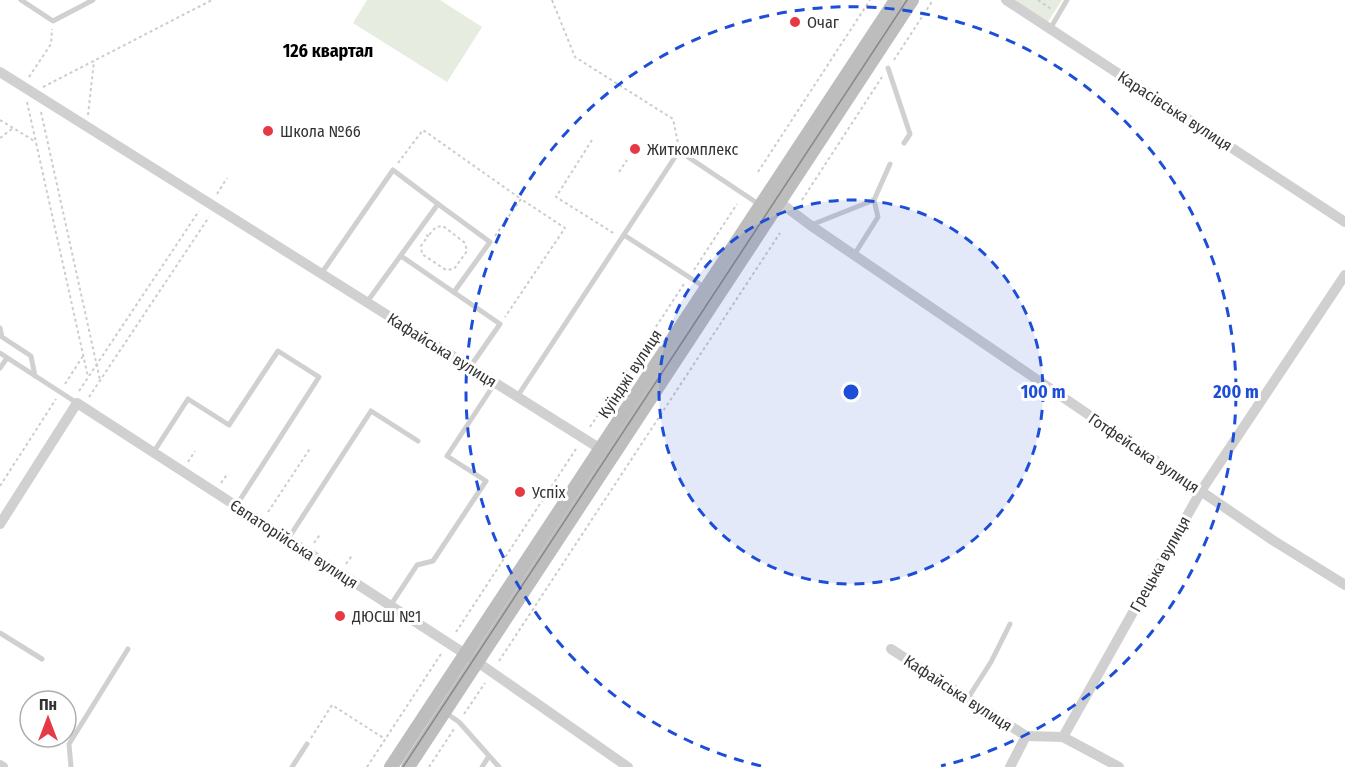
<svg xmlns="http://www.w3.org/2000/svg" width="1345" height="767" viewBox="0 0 1345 767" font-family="'Fira Sans Condensed',sans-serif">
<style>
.green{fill:#e6ecdf}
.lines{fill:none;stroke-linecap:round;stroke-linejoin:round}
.path{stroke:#cdcdcd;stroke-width:2;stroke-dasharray:3 3;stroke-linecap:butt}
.service{stroke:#d0d0d0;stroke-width:5}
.minor{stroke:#d0d0d0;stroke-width:10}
.secondary{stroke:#bdbdbd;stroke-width:14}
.tram{stroke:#888;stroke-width:1.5}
.ring{fill:none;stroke:#1d4ed8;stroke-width:3;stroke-dasharray:10 8}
.poi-dot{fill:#e63946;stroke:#fff;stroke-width:2}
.labels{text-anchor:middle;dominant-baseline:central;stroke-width:6;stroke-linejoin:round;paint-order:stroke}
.poi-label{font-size:16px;fill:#333;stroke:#fff;text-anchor:start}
.street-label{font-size:16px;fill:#333;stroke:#fff}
.neighbourhood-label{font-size:18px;font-weight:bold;fill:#000;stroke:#fff}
.centre{fill:#1d4ed8;stroke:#fff;stroke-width:3}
.ring-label{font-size:18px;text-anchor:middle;font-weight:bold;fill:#1d4ed8;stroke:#fff;stroke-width:6;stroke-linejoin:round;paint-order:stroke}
</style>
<rect width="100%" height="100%" fill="#fff"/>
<g class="green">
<polygon points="367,0 440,0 482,27 447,82 353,23"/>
<polygon points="1015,0 1062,0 1048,22"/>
</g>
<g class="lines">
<g class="path">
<polyline points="552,0 575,57 673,119 678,143"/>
<polyline points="1038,0 1051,9"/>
<polyline points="894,60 933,0"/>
<polyline points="29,77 51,44 52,29"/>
<polyline points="43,87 212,0"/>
<polyline points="27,102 88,377"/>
<polyline points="41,112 100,380"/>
<polyline points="88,115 94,61"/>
<polyline points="0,120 36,142"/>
<polyline points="0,138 13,128"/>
<polyline points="592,140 556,197 615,234"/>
<polyline points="398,163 423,130 521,199"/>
<polyline points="619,172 627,160"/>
<polyline points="758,172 870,0"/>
<polyline points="217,194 227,178"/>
<polyline points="802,200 882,77"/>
<polyline points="426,235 428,236 421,246 422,254 446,270 454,269 467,251 465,243 443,226 436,227 428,236"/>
<polyline points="495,236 521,199 565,228 505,317"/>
<polyline points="694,270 737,204"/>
<polyline points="65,384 83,356"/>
<polyline points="79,391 199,211"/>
<polyline points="89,397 209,217"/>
<polyline points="590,427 684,284"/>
<polyline points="188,462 195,451"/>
<polyline points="221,483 228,473"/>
<polyline points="0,486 56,399"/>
<polyline points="268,512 311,447"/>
<polyline points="314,543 321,533"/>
<polyline points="346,564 353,554"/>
<polyline points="456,632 576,449"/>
<polyline points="499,661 780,233"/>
<polyline points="464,714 485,683"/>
<polyline points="311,738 332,705 385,739"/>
<polyline points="367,767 441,654"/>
<polyline points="429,767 454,729"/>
</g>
<g class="service">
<polyline points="21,0 53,21 93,0"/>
<polyline points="1050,29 1067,0"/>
<polyline points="888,68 910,134 904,143"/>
<polyline points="811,225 874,200"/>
<polyline points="624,235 706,288"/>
<polyline points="854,255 878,217 874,200 890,164"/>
<polyline points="401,256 500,324 470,367"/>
<polyline points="321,274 393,170 438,204"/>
<polyline points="367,302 438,204 490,242 454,292"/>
<polyline points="0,328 2,337 31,356 35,376"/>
<polyline points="0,353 77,403"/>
<polyline points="0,368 7,358"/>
<polyline points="517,397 679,151 760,205"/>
<polyline points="153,453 188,399 229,425 278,351 319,377 236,506"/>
<polyline points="288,539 371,411 418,441"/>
<polyline points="390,606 417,565 433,561 486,481 447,456 495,383"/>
<polyline points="0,633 42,659"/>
<polyline points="968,698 991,662 1010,624"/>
<polyline points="446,713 459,722 499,767"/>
<polyline points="71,767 69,744 128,649"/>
<polyline points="292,767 307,744"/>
<polyline points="482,767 489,756"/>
</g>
<g class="minor">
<polyline points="1006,0 1345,222"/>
<polyline points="0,72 607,453"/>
<polyline points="774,198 810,225 1274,541 1345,585"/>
<polyline points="0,524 77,403 473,659 628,767"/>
<polyline points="891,649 1026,736"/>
<polyline points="1026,736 1063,737 1119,767"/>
<polyline points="1063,737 1201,491 1345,275"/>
<polyline points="0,765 3,767"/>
<polyline points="1010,767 1026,736"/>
</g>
<g class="secondary">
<polyline points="391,767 896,0"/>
<polyline points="408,767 912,0"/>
</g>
<polyline class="tram" points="403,767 907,0"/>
</g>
<circle cx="851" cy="392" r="192" fill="#1d4ed8" fill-opacity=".12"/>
<g class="ring">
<circle cx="851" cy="392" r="192"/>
<path d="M761 766A385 385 0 1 1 941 766"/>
</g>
<g class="poi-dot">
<circle cx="795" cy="22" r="6"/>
<circle cx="268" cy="131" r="6"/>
<circle cx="635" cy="149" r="6"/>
<circle cx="520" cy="492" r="6"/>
<circle cx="340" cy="616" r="6"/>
</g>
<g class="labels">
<g class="poi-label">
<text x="807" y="22">Очаг</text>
<text x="280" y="131">Школа №66</text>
<text x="647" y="149">Житкомплекс</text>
<text x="532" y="492">Успіх</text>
<text x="352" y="616">ДЮСШ №1</text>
</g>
<g class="street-label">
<text transform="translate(1175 111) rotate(33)">Карасівська вулиця</text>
<text transform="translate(442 350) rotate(32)">Кафайська вулиця</text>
<text transform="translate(630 374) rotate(-57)">Куїнджі вулиця</text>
<text transform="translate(1144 453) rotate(34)">Готфейська вулиця</text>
<text transform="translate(294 544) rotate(33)">Євпаторійська вулиця</text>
<text transform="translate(1160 564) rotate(-61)">Грецька вулиця</text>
<text transform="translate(958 693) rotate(33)">Кафайська вулиця</text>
</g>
<g class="neighbourhood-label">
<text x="328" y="51">126 квартал</text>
</g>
</g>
<circle cx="851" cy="392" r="9" class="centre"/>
<g class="ring-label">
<text x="1043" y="398">100 m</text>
<text x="1236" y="398">200 m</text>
</g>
<g transform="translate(48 719)"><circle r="28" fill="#ffffff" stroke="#adadad" stroke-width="1.5"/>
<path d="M0-4.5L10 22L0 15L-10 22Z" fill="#e63946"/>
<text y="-9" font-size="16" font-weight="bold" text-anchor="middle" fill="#333333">Пн</text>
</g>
</svg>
